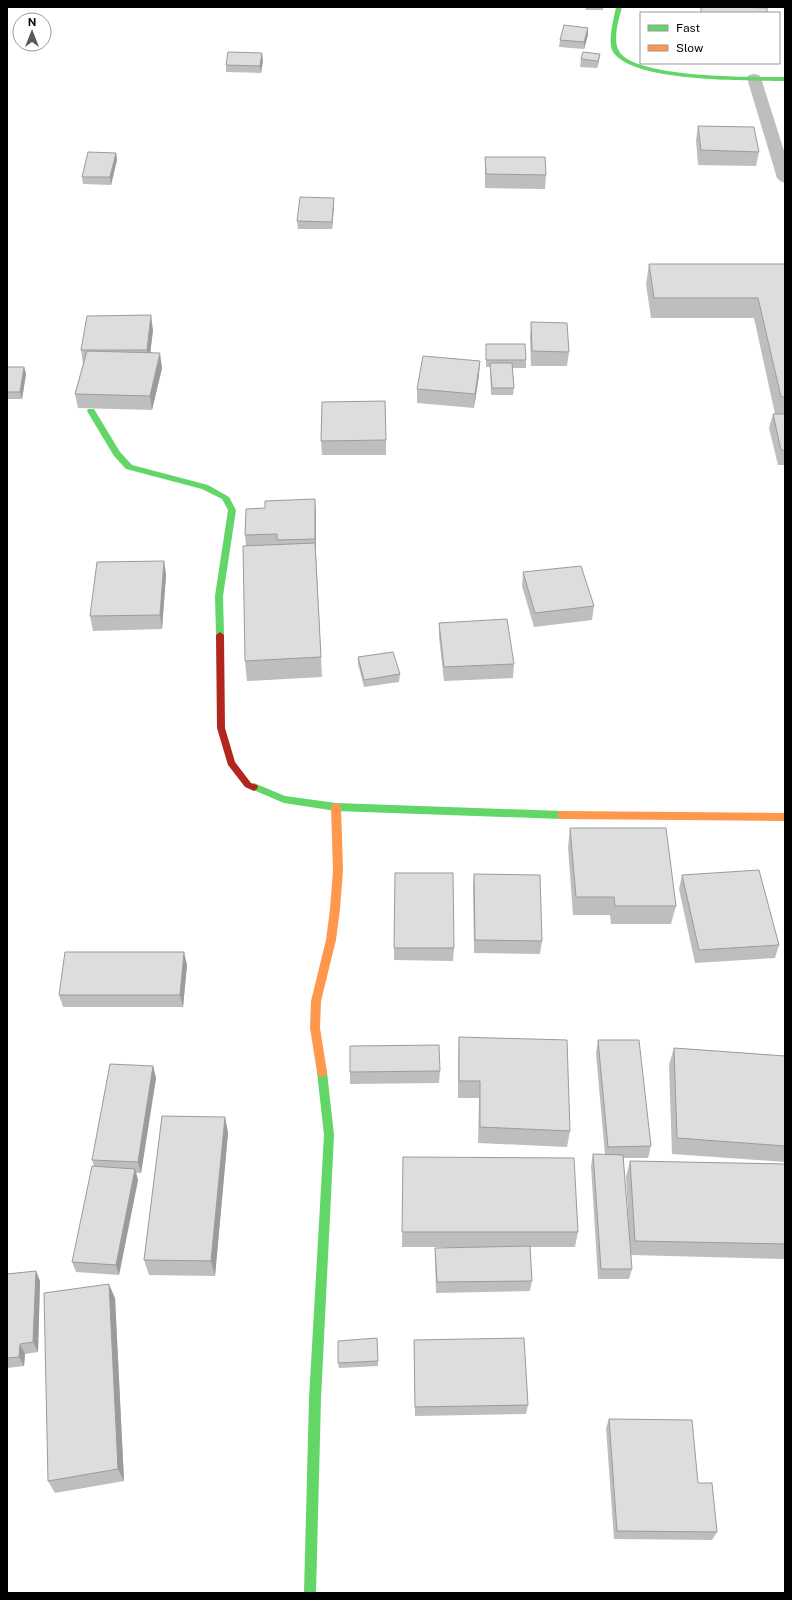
<svg xmlns="http://www.w3.org/2000/svg" width="792" height="1600" viewBox="0 0 792 1600" font-family="'Public Sans',sans-serif">
<style>
.lines{fill:none;stroke-linecap:round;stroke-linejoin:round}
.street{fill:#bebebe;fill-rule:evenodd}
.fast{fill:#63d668;fill-rule:evenodd}
.slow{fill:#ff974d;fill-rule:evenodd}
.jam{fill:#b3261e;fill-rule:evenodd}
.wall{fill:#bebebe}
.shaded-wall{fill:#9b9b9b}
.building{fill:#ddd;stroke:#9b9b9b}
</style>
<rect width="100%" height="100%" fill="#fff"/>
<g class="lines">
<polygon class="street" points="754,74 759,75 761,78 785,154 785,183 780,181 777,178 747,78 749,75"/>
<g class="fast">
<path d="M616,7H622C619,19 613,37 618,49C629,79 756,77 785,77V81C749,80 634,83 613,52C607,42 614,18 616,7Z"/>
<polygon points="88,409 94,409 120,452 132,465 208,485 229,497 236,510 223,596 224,635 223,637 220,638 216,635 215,596 228,510 222,499 202,489 126,469 114,456 87,411"/>
<polygon points="254,783 285,796 336,803 562,811 565,812 567,815 565,818 562,819 336,811 284,803 251,789 250,787 251,785"/>
<polygon points="322,1067 326,1069 327,1072 334,1135 321,1399 316,1593 304,1593 309,1399 324,1135 317,1072 318,1069"/>
</g>
<g class="slow">
<polygon points="336,803 339,804 341,807 343,870 340,909 336,940 321,1001 320,1028 327,1072 326,1075 322,1077 318,1075 317,1072 310,1028 311,1001 326,940 330,909 333,870 331,807 333,804"/>
<polygon points="562,811 785,813 785,821 562,819 559,818 557,815 559,812"/>
</g>
<polygon class="jam" points="220,632 224,635 225,728 235,762 251,783 257,785 258,787 257,789 254,791 245,787 228,765 217,728 216,635"/>
</g>
<g class="wall">
<polygon points="585,7 603,7 603,10 586,10"/>
<polygon points="588,28 588,35 584,49 559,47 560,40"/>
<polygon points="581,59 599,61 597,68 580,67"/>
<polygon points="263,60 261,73 226,72 226,65"/>
<polygon points="698,126 759,152 756,166 698,165 696,140"/>
<polygon points="116,153 117,160 111,185 83,184 82,177"/>
<polygon points="485,157 546,175 545,189 485,188"/>
<polygon points="334,205 332,229 298,229 297,221"/>
<polygon points="649,264 785,264 785,465 778,465 769,428 773,414 775,414 754,318 651,318 646,284"/>
<polygon points="531,322 569,352 567,366 531,366 530,337"/>
<polygon points="153,330 150,353 162,368 152,410 78,408 75,394 83,364 81,350"/>
<polygon points="486,344 526,360 526,368 512,368 514,388 513,395 491,395 490,367 486,367"/>
<polygon points="7,367 24,367 26,374 22,399 7,399"/>
<polygon points="479,375 474,408 417,403 417,389"/>
<polygon points="386,440 386,455 322,455 321,441"/>
<polygon points="316,514 316,553 322,677 247,681 245,661 246,546 245,535"/>
<polygon points="164,561 166,575 162,629 93,631 90,616"/>
<polygon points="523,572 594,606 592,620 534,627 522,586"/>
<polygon points="439,623 514,664 513,678 444,681 439,637"/>
<polygon points="358,657 400,674 399,682 364,687 358,664"/>
<polygon points="570,828 676,906 671,924 611,924 610,915 573,915 568,847"/>
<polygon points="395,873 454,948 453,961 394,960"/>
<polygon points="474,874 542,941 540,954 474,953 473,887"/>
<polygon points="682,875 779,945 775,958 695,963 679,889"/>
<polygon points="187,965 183,1007 63,1007 59,995"/>
<polygon points="459,1037 570,1131 567,1147 478,1143 479,1098 458,1098 458,1054"/>
<polygon points="598,1040 651,1146 648,1158 623,1158 629,1229 626,1177 630,1161 785,1164 785,1259 631,1255 632,1269 629,1279 598,1279 591,1166 593,1154 605,1155 596,1053"/>
<polygon points="674,1048 785,1056 785,1162 672,1154 669,1065"/>
<polygon points="153,1066 156,1078 141,1173 136,1173 138,1180 119,1275 76,1272 72,1262 94,1166 92,1160"/>
<polygon points="440,1071 439,1083 350,1084 350,1072"/>
<polygon points="225,1117 228,1133 215,1276 149,1275 144,1260"/>
<polygon points="403,1157 578,1232 575,1247 530,1247 532,1281 530,1291 436,1293 435,1259 435,1248 494,1247 402,1247"/>
<polygon points="36,1271 40,1281 38,1352 25,1354 24,1366 7,1368 7,1274"/>
<polygon points="115,1298 124,1481 55,1493 48,1481"/>
<polygon points="414,1340 528,1405 526,1414 415,1416"/>
<polygon points="378,1361 378,1366 339,1368 338,1363"/>
<polygon points="609,1419 698,1483 717,1532 712,1540 614,1539 606,1428"/>
</g>
<g class="shaded-wall">
<polygon points="588,28 588,35 584,49 584,42"/>
<polygon points="262,53 263,60 261,73 260,66"/>
<polygon points="600,54 599,61 597,68 598,61"/>
<polygon points="116,153 117,160 111,185 110,177"/>
<polygon points="334,198 334,205 332,229 332,222"/>
<polygon points="151,315 153,330 149,364 147,350"/>
<polygon points="160,353 162,368 152,410 150,396"/>
<polygon points="480,361 479,375 474,408 475,394"/>
<polygon points="24,367 26,374 22,399 20,392"/>
<polygon points="315,499 316,514 316,553 315,539"/>
<polygon points="164,561 166,575 162,629 160,615"/>
<polygon points="184,952 187,965 183,1007 180,995"/>
<polygon points="153,1066 156,1078 141,1173 138,1162"/>
<polygon points="225,1117 228,1133 215,1276 211,1261"/>
<polygon points="135,1169 138,1180 119,1275 116,1265"/>
<polygon points="36,1271 40,1281 38,1352 33,1342"/>
<polygon points="109,1284 115,1298 124,1481 118,1469"/>
<polygon points="20,1344 25,1354 24,1366 19,1357"/>
</g>
<g class="building">
<polygon points="701,7 735,7 767,8 767,13 701,13"/>
<polygon points="564,25 588,28 584,42 560,40"/>
<polygon points="228,52 262,53 260,66 226,65"/>
<polygon points="583,52 600,54 598,61 581,59"/>
<polygon points="698,126 754,127 759,152 701,150"/>
<polygon points="88,152 116,153 110,177 82,177"/>
<polygon points="485,157 545,157 546,175 486,174"/>
<polygon points="300,197 334,198 332,222 297,221"/>
<polygon points="649,264 785,264 785,397 781,397 758,298 654,298"/>
<polygon points="151,315 147,350 81,350 87,316"/>
<polygon points="531,322 567,323 569,352 532,351"/>
<polygon points="486,344 525,344 526,360 486,360"/>
<polygon points="87,351 160,353 150,396 75,394"/>
<polygon points="423,356 480,361 475,394 417,389"/>
<polygon points="490,363 512,363 514,388 492,388"/>
<polygon points="7,367 24,367 20,392 7,392"/>
<polygon points="385,401 386,440 321,441 322,402"/>
<polygon points="773,414 785,414 785,450 781,450"/>
<polygon points="315,499 315,539 277,540 277,534 245,535 246,509 265,508 265,501"/>
<polygon points="315,543 321,657 245,661 243,546"/>
<polygon points="164,561 160,615 90,616 97,562"/>
<polygon points="581,566 594,606 535,613 523,572"/>
<polygon points="507,619 514,664 444,667 439,623"/>
<polygon points="393,652 400,674 364,680 358,657"/>
<polygon points="570,828 666,828 676,906 615,906 614,897 576,897"/>
<polygon points="759,870 779,945 699,950 682,875"/>
<polygon points="395,873 453,873 454,948 394,948"/>
<polygon points="474,874 540,875 542,941 475,940"/>
<polygon points="65,952 184,952 180,995 59,995"/>
<polygon points="459,1037 567,1040 570,1131 480,1127 480,1081 459,1081"/>
<polygon points="598,1040 639,1040 651,1146 608,1147"/>
<polygon points="439,1045 440,1071 350,1072 350,1046"/>
<polygon points="674,1048 785,1056 785,1146 677,1138"/>
<polygon points="110,1064 153,1066 138,1162 92,1160"/>
<polygon points="162,1116 225,1117 211,1261 144,1260"/>
<polygon points="593,1154 623,1155 632,1269 601,1269"/>
<polygon points="403,1157 574,1158 578,1232 402,1232"/>
<polygon points="630,1161 785,1164 785,1244 635,1241"/>
<polygon points="92,1166 135,1169 116,1265 72,1262"/>
<polygon points="530,1246 532,1281 437,1282 435,1248"/>
<polygon points="36,1271 33,1342 20,1344 19,1357 7,1358 7,1274"/>
<polygon points="109,1284 118,1469 48,1481 44,1293"/>
<polygon points="377,1338 378,1361 338,1363 338,1341"/>
<polygon points="524,1338 528,1405 415,1407 414,1340"/>
<polygon points="609,1419 692,1420 698,1483 712,1483 717,1532 617,1531"/>
</g>
<rect width="792" height="1600" fill="none" stroke="#000000" stroke-width="16"/>
<rect x="640" y="12" width="140" height="52" fill="#ffffff" stroke="#999999"/>
<rect x="648" y="25" width="20" height="6" fill="#63d668" stroke="#999999"/>
<text x="676" y="32" font-size="12" fill="#000000">Fast</text>
<rect x="648" y="45" width="20" height="6" fill="#ff974d" stroke="#999999"/>
<text x="676" y="52" font-size="12" fill="#000000">Slow</text>
<g transform="translate(32 32)"><circle r="19" fill="#ffffff" stroke="#999999"/>
<path d="M0-3L7 15L0 10L-7 15Z" fill="#595959"/>
<text y="-6" font-size="11" font-weight="bold" text-anchor="middle" fill="#000000">N</text>
</g>
</svg>
